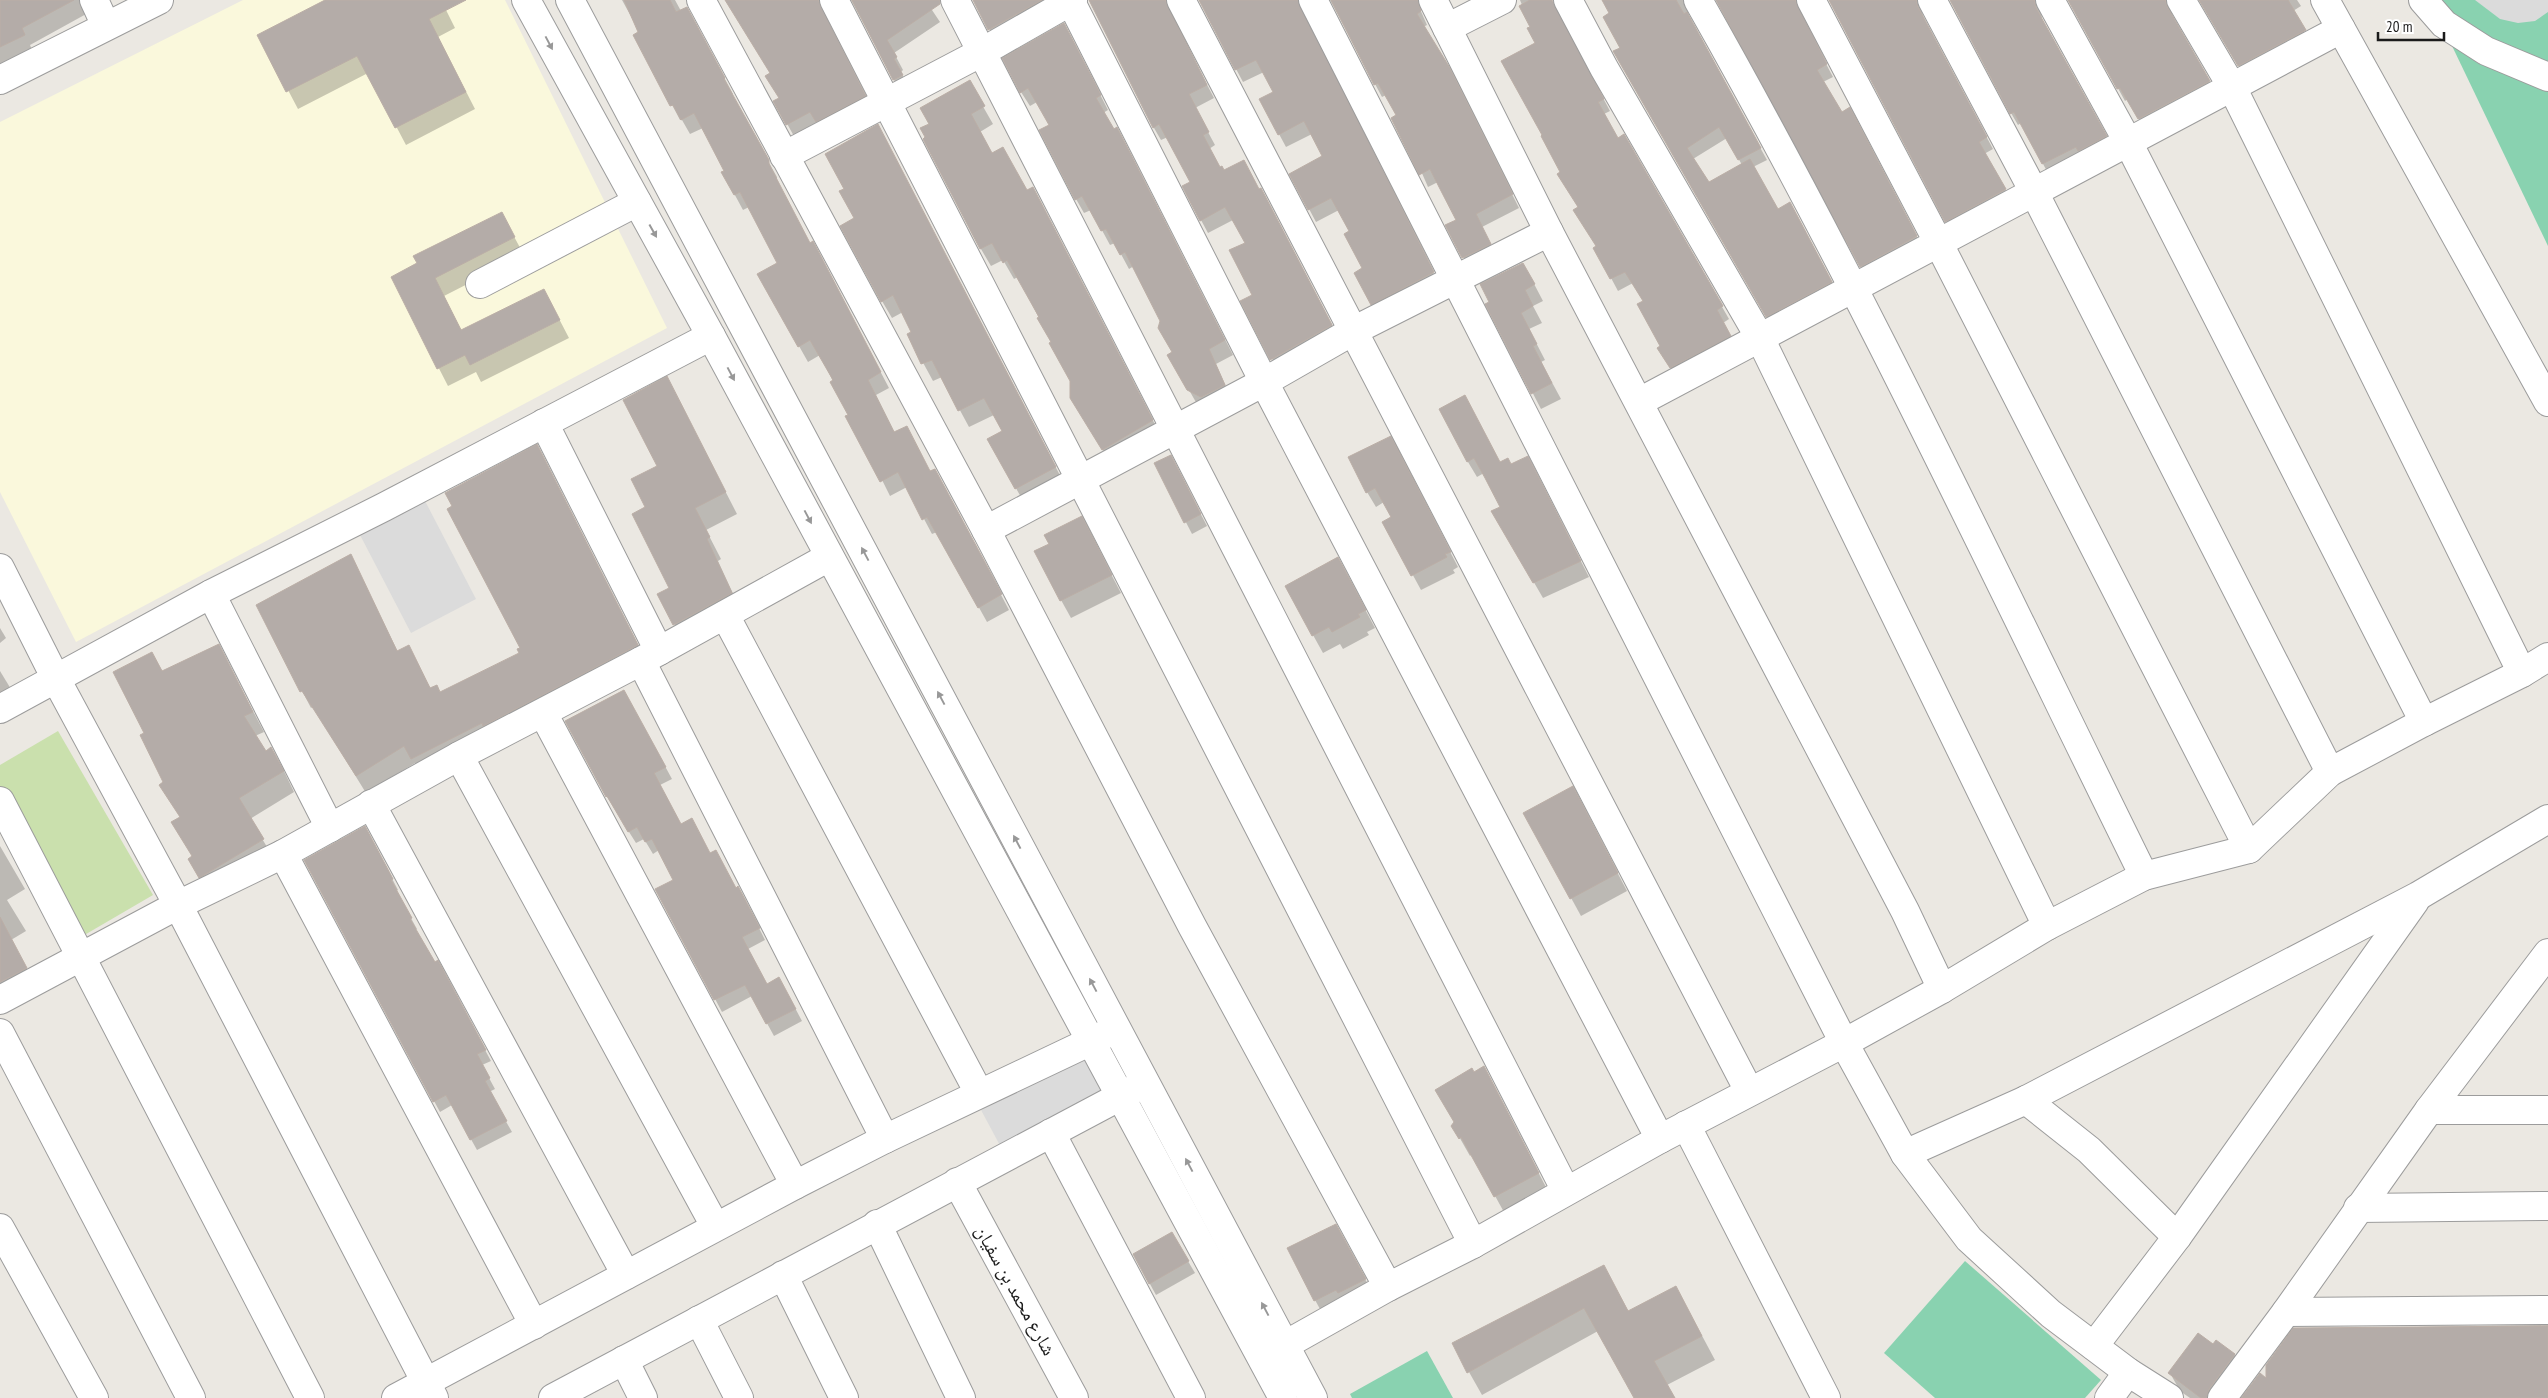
<svg xmlns="http://www.w3.org/2000/svg" width="2548" height="1398" viewBox="0 0 2548 1398" font-family="'PT Sans Narrow','Noto Naskh Arabic',sans-serif">
<style>
.education{fill:#faf8dc}
.grass{fill:#cae0ad}
.pitch{fill:#89d2b0}
.parking{fill:#dbdbdb}
.shadow{fill:#0003;fill-rule:evenodd}
.building{fill:#b4aca8;stroke:#bbaea6}
.lines{fill:none;stroke-linecap:round;stroke-linejoin:round}
.minor-casing{stroke:#9c9c9c;stroke-width:30}
.minor{stroke:#fff;stroke-width:28}
.oneway{fill:#989898}
.labels{text-anchor:middle;dominant-baseline:central;stroke-width:4;stroke-linejoin:round;paint-order:stroke}
.street-label{font-size:19px;fill:#1b1b1b;stroke:#fff}
</style>
<rect width="100%" height="100%" fill="#ebe8e2"/>
<polygon class="education" points="243,0 505,0 667,328 76,642 0,492 0,122"/>
<polygon class="grass" points="58,731 153,895 81,937 0,797 0,765"/>
<g class="pitch">
<polygon points="2430,0 2548,0 2548,246"/>
<polygon points="1965,1261 2101,1380 2085,1398 1935,1398 1884,1353"/>
<polygon points="1427,1351 1453,1398 1352,1398 1350,1394"/>
</g>
<g class="parking">
<polygon points="2475,0 2548,0 2548,12 2535,21 2518,23 2500,19"/>
<polygon points="424,499 476,599 411,633 359,533"/>
<polygon points="1086,1054 1110,1097 1004,1153 981,1110"/>
</g>
<g class="shadow">
<polygon points="0,0 81,0 88,13 30,45 33,52 0,69"/>
<polygon points="328,0 441,0 455,28 438,37 475,109 406,145 368,73 298,109 259,35"/>
<polygon points="622,0 675,0 681,11 695,23 733,94 731,94 777,177 777,181 810,244 821,258 889,388 876,395 895,433 943,485 1009,610 987,622 937,532 932,534 907,487 890,496 820,355 808,362 759,275 779,264 749,207 743,210 723,173 726,171 703,128 690,134 682,120 680,120 635,35 640,33"/>
<polygon points="726,0 833,0 825,12 827,21 872,109 795,138 775,102 781,99 771,74"/>
<polygon points="851,0 926,0 932,10 940,22 894,53 903,70 901,72 909,89 901,93"/>
<polygon points="974,0 1068,0 997,43"/>
<polygon points="1089,0 1180,0 1172,13 1174,21 1214,98 1195,108 1215,145 1209,149 1220,169 1259,191 1268,203 1339,338 1279,372 1242,301 1254,295 1246,243 1233,220 1208,233 1201,220 1192,183 1168,137 1161,140 1154,128"/>
<polygon points="1199,0 1312,0 1306,21 1440,286 1379,317 1372,304 1364,269 1350,232 1339,210 1316,222 1291,175 1324,156 1312,134 1286,147 1279,134 1274,92 1264,72 1243,82"/>
<polygon points="1330,0 1416,0 1427,25 1423,27 1456,82 1519,208 1482,227 1497,257 1471,271 1447,226 1457,220 1438,182 1428,187 1397,116 1386,95 1382,97"/>
<polygon points="1520,0 1551,0 1610,111 1604,114 1618,139 1624,136 1729,319 1723,323 1737,348 1678,379 1665,360 1645,301 1633,283 1618,291 1595,248 1597,247 1561,172 1537,43"/>
<path d="M1603,0H1695L1688,12L1690,21L1767,160L1753,167L1778,210L1797,215L1838,294L1774,328L1619,60L1621,48L1611,14ZM1727,138L1742,165L1708,183L1693,159Z"/>
<polygon points="1716,0 1808,0 1802,11 1803,20 1833,77 1823,82 1841,114 1856,120 1923,249 1868,278"/>
<polygon points="1829,0 1929,0 1922,12 1924,20 1993,149 1984,154 2012,201 1953,233"/>
<polygon points="1950,0 2038,0 2041,5 2042,21 2112,148 2049,175 2021,123 2018,125 2011,113"/>
<polygon points="2069,0 2179,0 2174,5 2172,14 2174,21 2216,94 2146,131 2128,99 2125,101"/>
<polygon points="2199,0 2297,0 2301,6 2293,11 2311,43 2246,78"/>
<polygon points="1072,39 1108,110 1103,113 1113,131 1125,143 1233,355 1216,364 1232,400 1197,404 1169,355 1173,352 1161,321 1134,266 1129,269 1115,243 1110,245 1091,210 1084,213 1076,199 1051,126 1037,102 1030,106 1021,92"/>
<polygon points="969,82 993,124 980,132 992,154 1027,192 1033,189 1162,438 1113,467 1082,415 1071,381 1018,277 1014,279 1003,260 991,266 981,249 930,124"/>
<polygon points="878,126 1065,485 1026,506 989,440 1003,432 994,415 969,427 942,377 933,381 908,335 913,333 903,312 892,318 882,301 845,189"/>
<polygon points="511,231 524,255 444,296 462,331 544,290 569,338 481,382 476,372 448,386 392,277"/>
<polygon points="1532,280 1543,301 1533,306 1542,323 1529,329 1545,360 1541,362 1561,399 1541,409 1487,305"/>
<polygon points="667,378 737,514 706,530 721,559 718,561 743,615 686,646 659,594 671,588 647,507 658,466"/>
<polygon points="1473,412 1500,464 1536,473 1589,577 1543,598 1493,512 1502,507 1484,473 1477,477 1468,462"/>
<polygon points="537,446 647,662 422,776 415,763 366,793 313,707 311,708 257,605 351,556 398,652 408,646 431,689 440,693 521,654"/>
<polygon points="1399,453 1458,567 1453,570 1455,573 1421,590 1384,522 1392,518 1384,502 1376,507 1367,492"/>
<polygon points="1156,464 1177,468 1207,526 1192,534"/>
<polygon points="1091,536 1121,593 1071,618 1061,600"/>
<polygon points="1348,577 1375,628 1367,632 1369,635 1343,649 1340,644 1323,653 1313,635"/>
<polygon points="0,628 6,638 0,643"/>
<polygon points="218,645 264,732 255,736 265,753 283,769 294,792 250,819 275,860 201,880 189,860 193,857 181,818 173,805 146,734 152,654 163,672"/>
<polygon points="0,671 17,699 0,710"/>
<polygon points="624,691 672,779 660,785 681,825 711,855 745,900 765,940 748,949 767,986 786,991 802,1021 774,1036 752,996 722,1012 657,890 675,880 659,850 653,854 644,839 636,843 607,797 566,721"/>
<polygon points="1582,805 1627,891 1581,916 1525,814"/>
<polygon points="371,838 398,890 396,891 417,929 415,930 435,963 443,972 491,1061 482,1065 495,1089 489,1092 512,1132 477,1150 452,1105 440,1112 434,1101"/>
<polygon points="0,846 25,889 7,900 26,931 11,940 34,982 0,1001"/>
<polygon points="1484,1068 1548,1191 1505,1214 1472,1154 1470,1156 1453,1126 1474,1073"/>
<polygon points="1172,1234 1195,1273 1156,1295 1134,1255"/>
<polygon points="1345,1243 1375,1297 1325,1318 1315,1300"/>
<polygon points="1604,1267 1629,1312 1676,1287 1715,1360 1667,1385 1674,1398 1635,1398 1598,1331 1482,1395 1469,1372"/>
<polygon points="2548,1325 2548,1398 2243,1398 2268,1380 2294,1329"/>
<polygon points="2213,1346 2234,1354 2244,1372 2225,1398 2190,1398 2180,1391 2170,1373"/>
</g>
<g class="building">
<polygon points="0,0 74,0 22,28 25,35 0,47"/>
<polygon points="325,0 466,0 429,19 466,92 395,128 357,56 286,92 257,35"/>
<polygon points="624,0 670,0 676,12 687,7 725,78 724,79 769,160 769,164 810,243 813,241 881,372 868,380 894,432 907,426 930,471 935,469 1002,594 978,608 927,517 922,520 898,472 880,482 845,416 848,415 830,382 833,380 810,340 798,347 757,274 777,263 740,192 734,195 721,172 724,171 694,113 681,120 673,105 670,106 633,35 638,32"/>
<polygon points="725,0 818,0 866,96 816,122 810,112 786,125 773,101 779,98 765,76 770,73"/>
<polygon points="852,0 940,0 940,4 887,40 897,57 894,59 903,75 893,80"/>
<polygon points="973,0 1042,0 988,30"/>
<polygon points="1089,0 1165,0 1207,85 1189,94 1209,132 1203,135 1220,167 1222,166 1224,170 1244,160 1259,189 1261,188 1332,325 1270,360 1240,301 1252,295 1229,250 1245,243 1225,207 1200,221 1182,186 1190,182 1159,124 1153,128"/>
<polygon points="1199,0 1298,0 1434,272 1371,305 1354,273 1362,268 1344,234 1349,231 1331,198 1308,210 1289,174 1322,156 1304,121 1278,135 1259,99 1273,92 1256,60 1235,70"/>
<polygon points="1331,0 1418,0 1421,11 1417,14 1450,68 1513,194 1476,214 1491,244 1462,258 1445,225 1456,220 1439,187 1430,169 1419,175 1391,118 1396,115 1378,83 1374,85"/>
<polygon points="1530,0 1552,0 1604,99 1598,102 1618,138 1624,134 1723,306 1717,310 1731,336 1670,368 1657,348 1660,346 1637,304 1643,301 1625,272 1610,279 1593,248 1596,246 1573,210 1578,207 1557,174 1560,172 1541,136 1542,135 1501,61 1535,43 1527,28 1530,27 1519,6"/>
<polygon points="1602,0 1676,0 1684,14 1687,12 1761,148 1738,160 1719,127 1687,148 1709,182 1750,159 1778,209 1790,202 1832,282 1766,317 1613,51 1620,48 1603,17 1609,13"/>
<polygon points="1716,0 1795,0 1827,64 1817,70 1842,112 1850,107 1917,236 1860,267"/>
<polygon points="1829,0 1916,0 1918,7 1987,137 1979,142 2006,189 1945,222"/>
<polygon points="1950,0 2034,0 2036,8 2107,136 2078,151 2076,147 2042,164 2014,112 2010,114"/>
<polygon points="2068,0 2165,0 2168,8 2210,81 2138,119 2120,88 2117,89"/>
<polygon points="2199,0 2288,0 2306,30 2238,66"/>
<polygon points="1064,23 1101,95 1096,98 1114,129 1117,127 1225,340 1209,349 1225,385 1201,397 1187,390 1167,355 1172,352 1158,328 1160,321 1125,252 1120,255 1106,229 1101,231 1082,196 1075,200 1039,130 1049,125 1028,88 1020,93 1002,58"/>
<polygon points="970,80 985,106 971,114 992,153 1003,147 1027,190 1033,187 1153,420 1102,450 1070,398 1070,381 1049,343 1051,342 1037,318 1039,317 1007,260 1003,263 992,243 980,249 923,139 925,137 920,128 929,124 920,108"/>
<polygon points="878,124 1056,467 1015,489 987,439 1002,431 984,398 958,411 932,360 921,364 907,334 911,332 893,295 881,302 840,226 854,218 839,191 844,189 825,154"/>
<polygon points="502,212 515,237 435,278 461,330 544,289 560,320 470,365 465,355 437,369 391,277 417,263 413,256"/>
<polygon points="1523,263 1535,284 1525,290 1533,306 1521,313 1537,344 1533,346 1552,383 1531,394 1485,304 1489,302 1480,284"/>
<polygon points="667,376 726,492 695,508 710,537 707,539 732,593 673,625 657,594 669,588 632,514 645,507 631,479 657,466 623,400"/>
<polygon points="1465,395 1500,462 1508,458 1511,464 1528,456 1581,561 1533,583 1491,511 1500,507 1485,478 1474,458 1467,462 1439,409"/>
<polygon points="1391,436 1451,552 1445,554 1447,557 1411,576 1382,522 1391,517 1375,488 1366,493 1348,457"/>
<polygon points="537,444 638,645 483,726 482,723 411,759 404,746 356,776 302,691 300,692 256,605 351,554 397,651 409,645 430,688 437,685 440,692 519,653 517,649 520,648 447,509 452,506 445,493"/>
<polygon points="1171,455 1201,514 1184,523 1154,463"/>
<polygon points="1082,516 1112,575 1060,601 1034,551 1049,544 1044,535"/>
<polygon points="1338,557 1366,610 1358,614 1360,617 1332,632 1329,627 1312,636 1285,586"/>
<polygon points="219,644 253,712 244,716 266,751 271,747 284,771 239,798 264,839 199,878 188,859 192,856 171,822 180,817 159,785 163,782 140,735 144,733 113,672 152,652 162,671"/>
<polygon points="624,690 666,767 654,773 681,824 692,818 710,853 716,850 736,888 738,886 760,928 742,937 767,984 779,977 796,1009 766,1024 745,985 714,1000 655,889 673,880 652,839 645,842 637,827 628,832 607,796 606,797 565,721"/>
<polygon points="1573,786 1618,873 1570,899 1523,813"/>
<polygon points="365,826 393,879 391,880 412,918 410,919 435,962 438,960 486,1050 477,1054 490,1078 485,1081 507,1121 470,1140 446,1095 433,1102 304,860"/>
<polygon points="0,917 27,968 0,982"/>
<polygon points="1484,1066 1539,1173 1494,1197 1461,1137 1459,1139 1451,1126 1454,1122 1435,1090 1472,1068 1474,1072"/>
<polygon points="1336,1224 1366,1279 1338,1293 1336,1290 1314,1301 1287,1248"/>
<polygon points="1172,1232 1189,1261 1149,1284 1133,1254"/>
<polygon points="1604,1265 1628,1311 1676,1286 1702,1336 1654,1361 1675,1398 1634,1398 1584,1308 1467,1373 1452,1343"/>
<polygon points="2548,1326 2548,1398 2241,1398 2260,1373 2266,1378 2266,1365 2293,1328"/>
<polygon points="2198,1333 2213,1344 2216,1340 2235,1354 2209,1389 2207,1398 2201,1398 2168,1373"/>
</g>
<g class="lines">
<g class="minor-casing">
<g id="minor">
<polyline points="94,0 106,26"/>
<polyline points="526,0 711,336 1283,1398"/>
<polyline points="570,0 1313,1398"/>
<polyline points="701,0 986,530 1192,926 1388,1287"/>
<polyline points="834,0 1473,1244"/>
<polyline points="955,0 1566,1191"/>
<polyline points="1070,0 1264,382 1660,1139"/>
<polyline points="1181,0 1749,1091"/>
<polyline points="1313,0 1844,1043 1905,1154 1969,1239 2051,1314 2128,1372 2169,1398"/>
<polyline points="1433,0 1549,232 1905,911 1942,989"/>
<polyline points="1568,0 1604,68 1760,338 2047,926"/>
<path d="M1698,0C1860,285 1999,582 2144,876"/>
<polyline points="1811,0 1938,242 2249,849"/>
<polyline points="1932,0 2034,192 2330,772"/>
<polyline points="2050,0 2128,142 2424,722"/>
<polyline points="2181,0 2232,87 2522,673"/>
<polyline points="2325,0 2548,402"/>
<polyline points="2423,0 2444,24 2486,51 2548,77"/>
<polyline points="1447,28 1502,0"/>
<polyline points="0,80 159,0"/>
<polyline points="784,156 982,52 1073,0"/>
<polyline points="480,284 637,202"/>
<polyline points="1639,402 2341,29"/>
<polyline points="544,423 659,651"/>
<polyline points="986,530 1264,382 1353,331 1549,232"/>
<polyline points="0,568 56,679 178,905 434,1398"/>
<polyline points="211,594 330,828"/>
<polyline points="725,615 979,1093"/>
<polyline points="641,661 885,1139"/>
<polyline points="0,709 211,594 384,507 711,336"/>
<polyline points="543,713 795,1185"/>
<polyline points="459,756 715,1226"/>
<polyline points="0,801 310,1398"/>
<polyline points="371,804 626,1275"/>
<polyline points="283,854 534,1325"/>
<polyline points="0,1000 178,905 283,854 459,756 641,661 829,557"/>
<polyline points="0,1033 191,1398"/>
<polyline points="2026,1100 2089,1150 2177,1237"/>
<polyline points="2429,1110 2548,1110"/>
<polyline points="1686,1125 1826,1398"/>
<polyline points="1051,1133 1191,1398"/>
<polyline points="1905,1154 2026,1100 2418,896 2548,819"/>
<polyline points="957,1182 1074,1398"/>
<polyline points="2358,1208 2548,1206"/>
<polyline points="877,1224 961,1398"/>
<polyline points="0,1228 94,1398"/>
<polyline points="783,1275 844,1398"/>
<polyline points="2286,1312 2548,1310"/>
<polyline points="699,1320 739,1398"/>
<polyline points="1285,1345 1388,1287 1473,1244 1660,1139 1844,1043 1942,989 2047,926 2144,876 2249,849 2330,772 2424,722 2522,673 2548,657"/>
<polyline points="2094,1346 2177,1237 2415,901"/>
<polyline points="624,1360 643,1398"/>
<polyline points="396,1398 795,1185 885,1139 1106,1034"/>
<polyline points="553,1398 1134,1089"/>
<polyline points="2109,1398 2128,1372"/>
<polyline points="2222,1398 2286,1312 2429,1110 2548,953"/>
</g>
</g>
<use href="#minor" class="minor"/>
</g>
<defs><path id="oneway-solid" d="M-6-.8H1V-3.2L6.5 0L1 3.2V.8H-6Z" transform="scale(1.25)"/></defs>
<g class="oneway">
<use href="#oneway-solid" transform="translate(549 43) rotate(62)"/>
<use href="#oneway-solid" transform="translate(653 231) rotate(61)"/>
<use href="#oneway-solid" transform="translate(731 374) rotate(62)"/>
<use href="#oneway-solid" transform="translate(808 517) rotate(62)"/>
<use href="#oneway-solid" transform="translate(865 554) rotate(-118)"/>
<use href="#oneway-solid" transform="translate(941 698) rotate(-118)"/>
<use href="#oneway-solid" transform="translate(1017 842) rotate(-118)"/>
<use href="#oneway-solid" transform="translate(1093 985) rotate(-118)"/>
<use href="#oneway-solid" transform="translate(1189 1165) rotate(-118)"/>
<use href="#oneway-solid" transform="translate(1265 1309) rotate(-118)"/>
</g>
<g class="labels">
<g class="street-label">
<text transform="translate(1016 1290) rotate(61)">شارع محمد بن سفيان</text>
</g>
</g>
<path d="M2378 32v8h66v-8" fill="none" stroke="#1b1b1b" stroke-width="2.5"/>
<text x="2386" y="32" font-size="15" fill="#1b1b1b" stroke="#ffffff" stroke-width="4" paint-order="stroke">20 m</text>
</svg>
